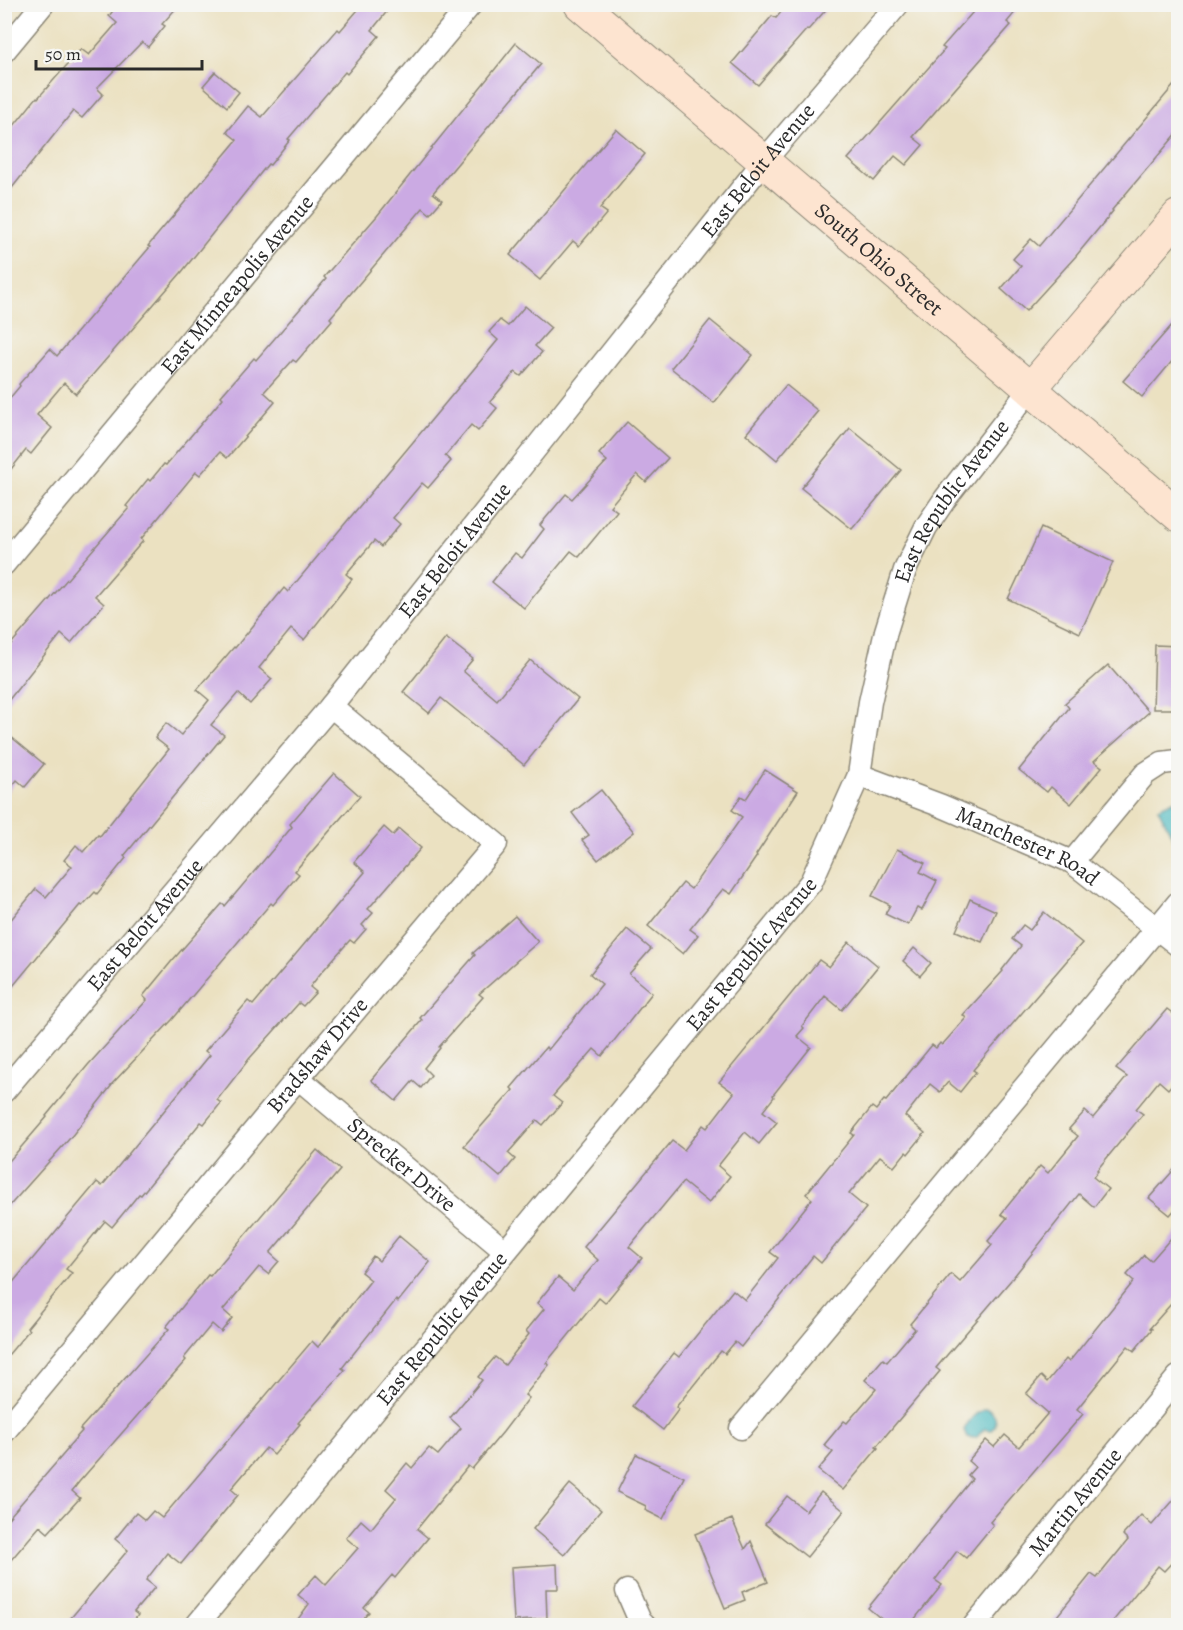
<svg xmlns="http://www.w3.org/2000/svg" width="1183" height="1630" viewBox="0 0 1183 1630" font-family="Alegreya,serif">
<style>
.water{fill:#4bbac0;stroke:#3b7276;stroke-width:1.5}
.building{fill:#cbaae3}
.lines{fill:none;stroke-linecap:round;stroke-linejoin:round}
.street-casing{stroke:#8b8676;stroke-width:25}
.secondary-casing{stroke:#8b8676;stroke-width:34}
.street{stroke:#fff;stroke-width:22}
.secondary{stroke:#fde4d0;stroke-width:32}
.labels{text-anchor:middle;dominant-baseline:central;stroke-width:6;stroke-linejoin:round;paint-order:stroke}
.street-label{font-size:22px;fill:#2b2b2b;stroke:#f6f6f2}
</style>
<rect width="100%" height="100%" fill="#f6f6f2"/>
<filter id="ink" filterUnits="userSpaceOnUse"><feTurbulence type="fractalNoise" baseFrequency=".0167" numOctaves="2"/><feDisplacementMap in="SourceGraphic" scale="12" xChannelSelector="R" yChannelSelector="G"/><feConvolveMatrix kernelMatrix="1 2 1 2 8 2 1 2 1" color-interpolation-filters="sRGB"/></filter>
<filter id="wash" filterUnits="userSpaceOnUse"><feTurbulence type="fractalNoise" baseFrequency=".008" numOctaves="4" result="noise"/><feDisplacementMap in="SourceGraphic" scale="24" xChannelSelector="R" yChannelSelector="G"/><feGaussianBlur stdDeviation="1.35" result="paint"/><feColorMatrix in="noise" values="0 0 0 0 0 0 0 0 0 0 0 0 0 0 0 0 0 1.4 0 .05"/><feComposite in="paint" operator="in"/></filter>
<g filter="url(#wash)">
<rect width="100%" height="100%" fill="#ebe1c1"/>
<g class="water">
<polygon points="1178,799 1178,843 1176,844 1158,808"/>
<path d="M986,1409C995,1411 997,1420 995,1427L992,1430L984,1429L976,1438L967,1437L964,1430C969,1420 975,1412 986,1409Z"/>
</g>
<g id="blocks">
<g class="building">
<polygon points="118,4 180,4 162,24 165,26 148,47 142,42 97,88 103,94 82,118 73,111 4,198 4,138 37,97 38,98 81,49 89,55 117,23 109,16"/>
<polygon points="363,4 393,4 372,30 379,36 347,74 345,72 288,139 290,140 270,165 268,164 181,273 76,394 64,383 37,415 52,428 31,454 26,450 4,478 4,405 20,386 19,384 50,349 57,356 150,247 148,246 237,140 227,132 248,106 262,117 338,29 340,31"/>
<polygon points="788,4 831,4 808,30 807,29 758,85 732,63 772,16 776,18"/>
<polygon points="980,4 1022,4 1007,22 1011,25 913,137 923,145 906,165 895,156 874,181 848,159 945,49 942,47"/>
<polygon points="516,43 541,64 433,193 442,200 430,214 423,208 330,318 332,320 296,362 293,360 264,392 275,402 227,458 220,452 200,475 196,472 141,539 143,541 95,596 104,604 71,643 61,634 4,706 4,652 129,508 126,506 148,479 150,481 164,464 166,465 223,398 221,396 254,358 256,360 326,279 324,277 377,216"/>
<polygon points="215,72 239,92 227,107 203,86"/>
<polygon points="1179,79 1179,131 1112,210 1113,211 1076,256 1026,311 1001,289 1021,266 1013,259 1031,239 1039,246"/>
<polygon points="616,129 645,154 600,208 607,213 579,246 573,241 540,280 510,255"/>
<polygon points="525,306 551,328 535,346 542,352 521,376 515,372 490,402 497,408 478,431 471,425 445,456 451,461 428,488 422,483 393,518 400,524 381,547 374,541 346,574 352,579 304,640 291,629 259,668 272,679 250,704 238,693 211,725 224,735 124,856 126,858 97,894 95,892 82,906 80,905 4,997 4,928 36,889 46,897 72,866 64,860 76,845 83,852 98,835 100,836 169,749 155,738 166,723 181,735 209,700 197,690 234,647 235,648 284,588 288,592 498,340 489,332 500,320 508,326"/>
<polygon points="1179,317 1179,353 1142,397 1123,381"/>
<polygon points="710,320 753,355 714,403 671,368"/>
<polygon points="786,385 818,411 777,460 746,434"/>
<polygon points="627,422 668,458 646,482 637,474 610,506 617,511 579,557 571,551 524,608 492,582 515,553 522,558 544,529 540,525 566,494 572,499 607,461 599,454"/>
<polygon points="850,428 901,470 852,529 801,488"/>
<polygon points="1041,528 1113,562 1080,633 1008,599"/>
<polygon points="446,638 473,659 463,671 497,700 530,660 578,699 524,765 441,698 429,713 403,692"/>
<polygon points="1155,645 1179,646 1179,709 1153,709"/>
<polygon points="1108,665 1149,712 1094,761 1102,767 1071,804 1051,787 1047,792 1019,770 1069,708 1065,703"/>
<polygon points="4,731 44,764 25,787 17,780 4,796"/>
<polygon points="765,770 798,791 756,855 757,856 731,894 723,889 690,929 698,935 683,954 648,926 683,883 691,889 742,817 732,810 741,796 746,799"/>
<polygon points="334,773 360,796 295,871 299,874 273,905 271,903 172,1020 111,1085 112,1085 71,1137 4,1212 4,1167 47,1117 46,1116 88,1065 147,1000 143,996 171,962 222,904 225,906 292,827 290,824"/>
<polygon points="601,790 634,832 598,860 582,840 589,835 572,813"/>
<polygon points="384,827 393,835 399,829 421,848 368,909 373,913 362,925 366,929 354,943 350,940 320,974 310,987 316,992 303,1006 299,1003 249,1059 217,1100 221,1103 204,1124 201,1122 141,1195 139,1194 112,1227 105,1221 66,1269 72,1273 27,1328 29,1330 4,1360 4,1293 97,1182 102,1186 210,1055 205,1051 248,1001 253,1005 365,872 354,862"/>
<polygon points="897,849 925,863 920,872 937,881 922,910 917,908 908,925 885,914 890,905 872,896"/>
<polygon points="970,899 996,911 982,942 956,931"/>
<polygon points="1044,912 1082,943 973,1070 976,1072 960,1092 948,1082 940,1092 930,1084 905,1116 925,1133 908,1154 906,1152 894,1167 880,1156 849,1194 866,1208 821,1263 813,1256 741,1347 735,1342 725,1354 721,1351 676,1407 679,1409 663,1430 632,1406 674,1353 679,1357 733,1290 745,1300 778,1258 770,1252 812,1199 806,1194 854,1135 851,1133 872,1107 876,1110 884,1100 886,1101 932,1045 936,1048 940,1043 942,1045 966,1018 963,1015 1003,971 1002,970 1021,946 1012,939 1023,925 1030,930"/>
<polygon points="515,916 538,942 479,994 483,997 439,1047 440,1048 424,1068 431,1075 421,1088 413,1081 396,1101 371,1080 422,1020 420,1018 475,955 473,953"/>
<polygon points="627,929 651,949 629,974 652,993 602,1056 594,1049 553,1096 562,1103 543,1125 537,1120 508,1153 515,1159 500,1177 464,1146 513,1090 511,1088 546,1047 548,1050 602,984 590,974"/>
<polygon points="849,942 878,966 842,1010 825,996 802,1026 804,1028 797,1036 811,1047 773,1095 774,1097 763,1111 777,1122 759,1144 745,1132 718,1166 730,1176 709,1203 683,1182 629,1247 642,1258 605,1303 599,1298 546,1363 549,1365 525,1395 529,1398 503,1432 472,1469 468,1466 417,1529 428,1538 395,1578 392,1575 364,1608 369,1612 357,1626 293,1626 309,1604 298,1595 316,1575 326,1585 358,1548 346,1538 361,1520 371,1529 396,1498 386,1489 407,1463 412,1468 429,1448 438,1455 461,1428 450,1418 482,1380 478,1377 495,1357 505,1365 529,1334 526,1331 544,1309 537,1303 558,1277 573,1290 598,1260 584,1247 672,1141 684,1150 703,1125 707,1128 734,1093 719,1082 819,960 829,967"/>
<polygon points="914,948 931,963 920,976 903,961"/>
<polygon points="1167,1009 1179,1018 1179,1076 1168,1089 1159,1081 1136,1109 1143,1114 1097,1170 1098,1171 1093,1177 1108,1189 1094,1207 1079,1194 1011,1280 936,1368 940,1371 876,1447 878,1448 843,1490 818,1470 833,1452 824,1445 844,1421 847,1423 876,1389 865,1380 883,1359 887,1362 915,1329 910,1324 951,1274 960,1282 992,1245 988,1241 1007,1218 1001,1214 1040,1166 1048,1173 1078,1136 1069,1129 1085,1111 1093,1118 1127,1077 1116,1069"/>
<polygon points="317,1150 340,1170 270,1253 279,1261 268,1274 259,1267 223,1310 232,1318 221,1332 212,1324 184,1358 186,1360 79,1482 72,1491 80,1498 48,1533 40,1526 4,1568 4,1523 68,1449 67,1448 82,1431 80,1429 169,1329 166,1327 208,1275 210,1276"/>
<polygon points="1179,1164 1179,1205 1170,1215 1149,1198"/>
<polygon points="1179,1229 1179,1295 1150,1328 1152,1329 1134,1351 1128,1346 1077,1409 1083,1414 990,1522 993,1525 966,1558 957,1551 935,1580 942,1585 909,1626 890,1626 868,1608 972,1479 968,1475 975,1467 968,1461 986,1440 994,1447 1005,1435 1019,1447 1048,1413 1026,1394 1041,1376 1047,1382 1066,1359 1069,1362 1134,1281 1127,1275 1144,1255 1151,1261"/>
<polygon points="399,1236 430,1262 398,1302 396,1300 342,1368 345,1370 298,1423 300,1424 274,1455 266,1448 231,1489 238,1495 181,1564 167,1553 146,1580 155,1587 134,1612 138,1615 130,1626 64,1626 128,1550 115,1539 136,1513 145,1520 153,1511 162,1518 312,1341 318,1347 371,1280 361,1272 373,1256 379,1261"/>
<polygon points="636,1454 684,1477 663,1519 645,1510 646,1506 617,1492"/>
<polygon points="570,1484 601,1510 564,1555 533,1529"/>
<polygon points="821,1492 844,1511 807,1557 765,1524 787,1496 806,1511"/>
<polygon points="1179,1494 1179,1555 1164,1571 1158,1566 1109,1626 1049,1626 1091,1574 1097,1578 1128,1540 1123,1535 1141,1515 1152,1525"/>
<polygon points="732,1519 745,1549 751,1541 768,1582 742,1592 745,1600 725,1608 695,1534"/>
<polygon points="557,1564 558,1589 546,1589 547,1619 514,1621 511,1567"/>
</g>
</g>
</g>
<g filter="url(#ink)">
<use href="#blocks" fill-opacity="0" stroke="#8b8676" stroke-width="1.5"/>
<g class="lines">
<g class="street-casing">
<g id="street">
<polyline points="4,51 43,4"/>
<path id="s1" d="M4,564L471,4"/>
<path id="s2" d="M859,775L942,806L1072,862L1178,945"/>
<polyline points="1072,862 1145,774 1162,763 1178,761"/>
<path id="s3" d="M298,1078L505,1251"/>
<path id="s4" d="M4,1091L331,706L764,161L898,4"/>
<polyline points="741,1428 1178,903"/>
<path id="s5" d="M4,1432L298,1078L496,844L331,706"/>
<polyline points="627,1591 640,1621 645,1626"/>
<path id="s6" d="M196,1626L811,882L859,775L870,702L886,631L905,570L926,527L945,499L1031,388"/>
<path id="s7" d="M974,1626L1178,1377"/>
</g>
</g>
<g class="secondary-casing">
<g id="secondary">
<path id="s8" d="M580,4L1178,515"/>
<polyline points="1031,388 1178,216"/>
</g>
</g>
<use href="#street" class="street"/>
<use href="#secondary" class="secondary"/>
</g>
</g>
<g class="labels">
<g class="street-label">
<text stroke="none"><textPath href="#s4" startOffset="1190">East Beloit Avenue</textPath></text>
<text stroke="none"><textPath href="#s8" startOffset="393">South Ohio Street</textPath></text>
<text stroke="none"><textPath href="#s1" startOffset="364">East Minneapolis Avenue</textPath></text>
<text stroke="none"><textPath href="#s6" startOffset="1376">East Republic Avenue</textPath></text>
<text stroke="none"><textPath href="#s4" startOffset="704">East Beloit Avenue</textPath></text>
<text stroke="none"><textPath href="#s2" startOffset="183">Manchester Road</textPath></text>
<text stroke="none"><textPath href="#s4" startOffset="218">East Beloit Avenue</textPath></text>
<text stroke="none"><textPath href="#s6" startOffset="872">East Republic Avenue</textPath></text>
<text stroke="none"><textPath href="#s5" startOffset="490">Bradshaw Drive</textPath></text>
<text stroke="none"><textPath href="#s3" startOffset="135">Sprecker Drive</textPath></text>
<text stroke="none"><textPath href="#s6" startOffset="386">East Republic Avenue</textPath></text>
<text stroke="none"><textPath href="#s7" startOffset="160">Martin Avenue</textPath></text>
</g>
</g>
<rect width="1183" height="1630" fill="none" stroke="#f6f6f2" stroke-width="24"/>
<path d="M36 60v9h166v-9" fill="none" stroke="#2b2b2b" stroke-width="3"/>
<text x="45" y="60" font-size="18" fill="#2b2b2b" stroke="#f6f6f2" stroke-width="4.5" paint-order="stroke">50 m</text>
</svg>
